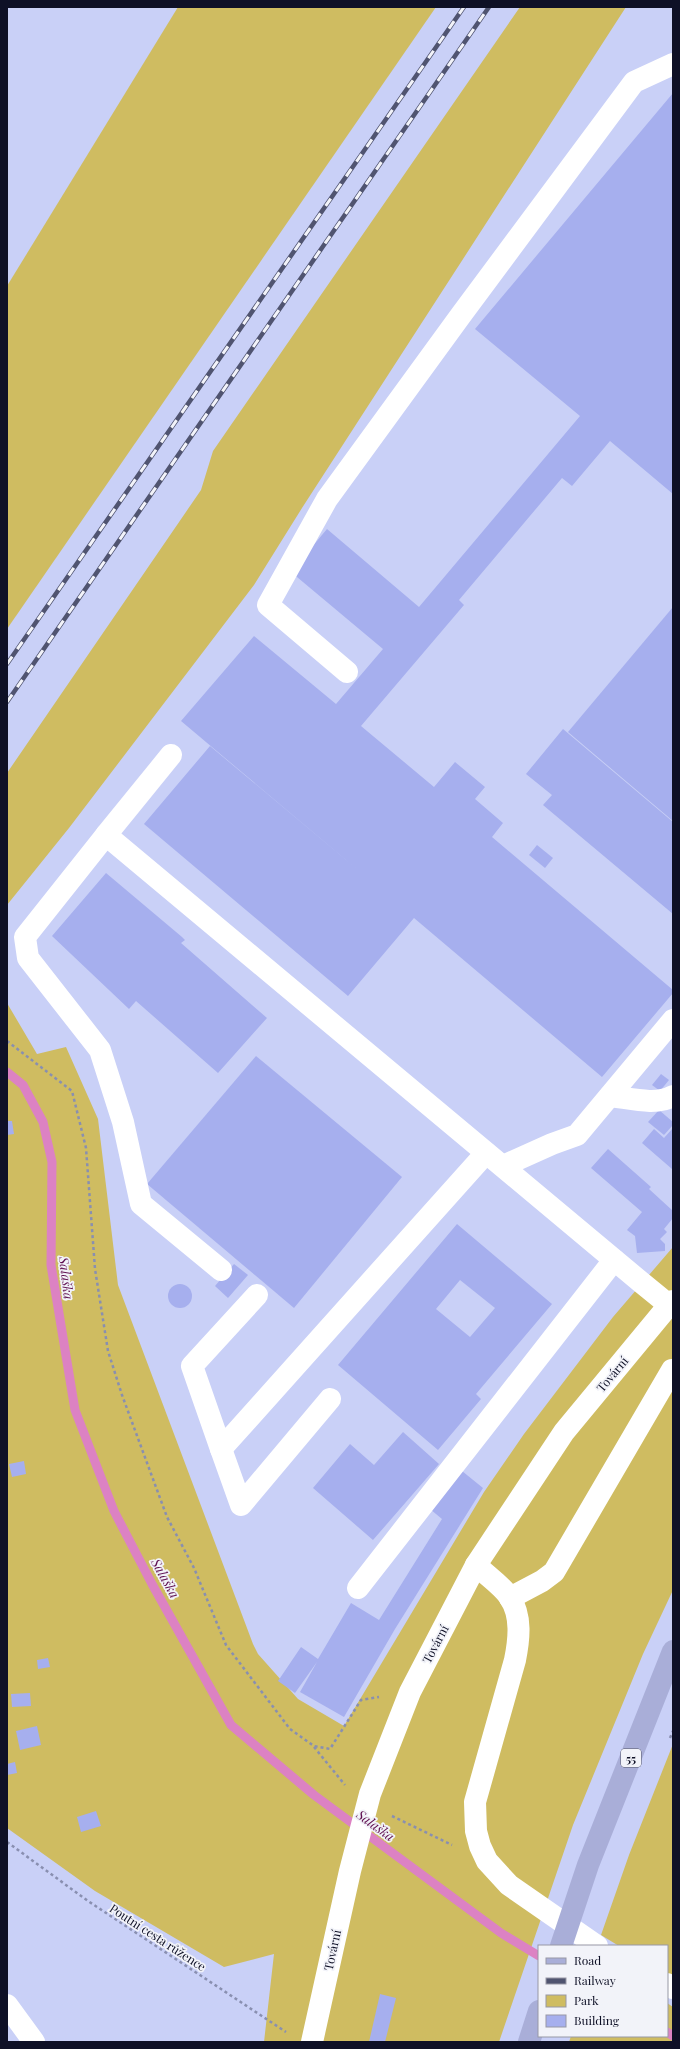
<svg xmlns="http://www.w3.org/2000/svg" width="680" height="2049" viewBox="0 0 680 2049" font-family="'Playfair Display',serif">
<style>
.green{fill:#cfbc61}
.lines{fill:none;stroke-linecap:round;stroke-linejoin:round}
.stream{stroke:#dc82c3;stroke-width:9}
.building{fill:#a6afee;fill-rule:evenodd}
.path{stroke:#898fb0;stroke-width:2.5;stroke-dasharray:3 3;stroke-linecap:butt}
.minor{stroke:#fff;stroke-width:22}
.major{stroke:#a9aed8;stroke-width:22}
.rail-casing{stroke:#505470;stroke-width:4.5}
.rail{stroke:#f2f3f9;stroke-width:3;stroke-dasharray:9;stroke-linecap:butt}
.labels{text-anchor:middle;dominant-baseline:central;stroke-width:3.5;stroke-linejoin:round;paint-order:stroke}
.shield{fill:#f2f3f9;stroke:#525465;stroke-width:1}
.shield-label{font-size:11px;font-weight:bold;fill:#0e1026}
.street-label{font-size:12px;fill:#0e1026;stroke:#f2f3f9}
.water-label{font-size:13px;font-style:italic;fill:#5e0e4f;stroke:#f2f3f9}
</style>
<rect width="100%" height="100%" fill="#c9d0f7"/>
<g class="green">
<polygon points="178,7 436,7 7,629 7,286"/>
<polygon points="520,7 626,7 302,508 254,585 69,828 7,905 7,773 201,490 213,451"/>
<polygon points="7,1003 37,1054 66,1047 98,1119 118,1285 253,1644 258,1654 298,1699 344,1726 484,1492 524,1434 613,1317 673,1247 673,1590 643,1654 573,1825 499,2042 264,2042 274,1954 224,1967 95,1891 7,1828"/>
<polygon points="673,1744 673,1978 667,1975 667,1946 619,1946 601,1935 629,1855"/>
<polygon points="667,2003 673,2007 673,2042 569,2042 571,2036 667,2036"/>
</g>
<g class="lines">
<g class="stream">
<polyline points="7,1072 23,1085 43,1122 52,1162 51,1265 75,1410 114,1511 152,1584 231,1725 314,1795 501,1933 539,1956"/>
<polyline points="667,2032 673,2036"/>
</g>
</g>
<g class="building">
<polygon points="673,93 673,494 610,441 572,486 562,478 459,600 464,605 361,726 434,787 455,762 485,787 475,799 503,823 492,837 673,990 673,993 602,1077 414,918 348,996 144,824 210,746 370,880 181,721 254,636 336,704 383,649 291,572 327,529 419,607 580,416 475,329"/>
<polygon points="673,607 673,821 568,732"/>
<polygon points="563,729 673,822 673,914 543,805 552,795 526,774"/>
<polygon points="537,845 553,858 545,868 529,855"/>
<polygon points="106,873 182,937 185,940 181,943 267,1018 218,1073 136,1001 129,1009 52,936"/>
<polygon points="256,1056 402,1177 294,1308 147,1184"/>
<polygon points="661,1074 669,1080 660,1091 652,1085"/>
<polygon points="659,1110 673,1122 673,1125 664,1135 648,1122"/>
<polygon points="7,1121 12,1121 14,1134 7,1135"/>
<polygon points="673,1128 673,1168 672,1169 642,1143 654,1129 664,1138"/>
<polygon points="608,1149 651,1187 649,1189 673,1211 673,1218 664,1229 667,1232 660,1239 665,1244 665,1251 637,1253 635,1236 627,1230 642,1212 591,1168"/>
<path d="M457,1224L552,1304L476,1394L481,1399L438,1450L338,1365ZM460,1280L495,1308L470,1337L436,1309Z"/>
<polygon points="234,1264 248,1275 228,1298 215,1286"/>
<circle cx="180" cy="1296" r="12"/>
<polygon points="403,1432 439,1464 373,1540 313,1488 350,1444 374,1465"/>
<polygon points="24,1461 26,1474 12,1477 9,1464"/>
<polygon points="462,1471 483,1488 395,1629 344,1717 300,1692 317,1662 295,1693 278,1681 301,1647 318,1659 351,1603 379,1620 442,1519 430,1509"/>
<polygon points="48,1658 50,1667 38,1669 37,1660"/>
<polygon points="30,1693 31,1706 12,1707 11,1694"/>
<polygon points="37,1726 41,1745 20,1750 16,1731"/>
<polygon points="15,1762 17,1773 7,1775 7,1764"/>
<polygon points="96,1811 101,1826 81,1832 77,1817"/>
<polygon points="380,1994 396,1998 385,2042 369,2042"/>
</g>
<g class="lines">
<g class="path">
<polyline points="7,1041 72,1091 86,1148 95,1269 108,1351 122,1395 167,1517 194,1568 226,1645 290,1729 314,1746 330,1749 361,1700 379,1697"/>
<polyline points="670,1738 673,1731"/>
<polyline points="314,1747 345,1785"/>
<polyline points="392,1816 452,1845"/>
<polyline points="7,1842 88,1901 286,2032"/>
</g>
<g class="minor">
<polyline points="347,672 268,605 327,499 461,315 634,82 673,64"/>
<polyline points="106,835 171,755"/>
<path d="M610,1096C629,1098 656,1106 673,1096"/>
<polyline points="503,1166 552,1144 577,1135 673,1020"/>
<polyline points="221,1270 141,1204 123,1122 100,1050 28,958 25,937 106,835 642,1283 669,1305 673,1301"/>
<polyline points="257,1295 192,1366 221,1449 486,1153"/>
<polyline points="221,1449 241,1505 330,1399"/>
<path d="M476,1565C486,1575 504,1587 510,1598C522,1616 519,1640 515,1660L475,1802L476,1831L480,1846L487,1861L509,1885L597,1946"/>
<polyline points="358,1588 614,1260"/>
<polyline points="510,1598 542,1581 554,1572 672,1370"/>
<polyline points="667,1984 673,1988"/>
<polyline points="7,2005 34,2042"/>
<polyline points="312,2042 350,1871 370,1794 410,1692 476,1565 564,1432 669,1305 673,1307"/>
</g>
<g class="major">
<polyline points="561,1946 588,1865 673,1651"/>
<polyline points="529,2042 539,2011"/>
</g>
<g class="rail-casing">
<g id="rail">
<polyline points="7,664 464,7"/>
<polyline points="7,702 489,7"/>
</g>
</g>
<use href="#rail" class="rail"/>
</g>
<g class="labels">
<rect class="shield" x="621" y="1749" width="20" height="18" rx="3"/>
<g class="shield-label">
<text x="631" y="1758">55</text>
</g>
<g class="street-label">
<text transform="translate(612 1374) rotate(-50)">Tovární</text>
<text transform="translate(435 1644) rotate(-62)">Tovární</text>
<text transform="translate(158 1937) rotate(33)">Poutní cesta růžence</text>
<text transform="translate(332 1950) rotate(-78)">Tovární</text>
</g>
<g class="water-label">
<text transform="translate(67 1278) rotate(83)">Salaška</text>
<text transform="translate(166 1578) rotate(61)">Salaška</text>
<text transform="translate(376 1825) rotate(36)">Salaška</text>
</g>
</g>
<rect width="680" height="2049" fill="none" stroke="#0e1026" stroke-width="16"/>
<rect x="538" y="1945" width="130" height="92" fill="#f2f3f9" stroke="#9798a5"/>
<rect x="546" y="1958" width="20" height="6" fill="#a9aed8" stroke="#9798a5"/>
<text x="574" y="1965" font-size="12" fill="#0e1026">Road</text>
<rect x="546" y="1978" width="20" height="6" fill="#505470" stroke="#9798a5"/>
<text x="574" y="1985" font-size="12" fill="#0e1026">Railway</text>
<rect x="546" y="1995" width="20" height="12" fill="#cfbc61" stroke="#9798a5"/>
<text x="574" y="2005" font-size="12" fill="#0e1026">Park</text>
<rect x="546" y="2015" width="20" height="12" fill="#a6afee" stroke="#9798a5"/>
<text x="574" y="2025" font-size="12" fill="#0e1026">Building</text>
</svg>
